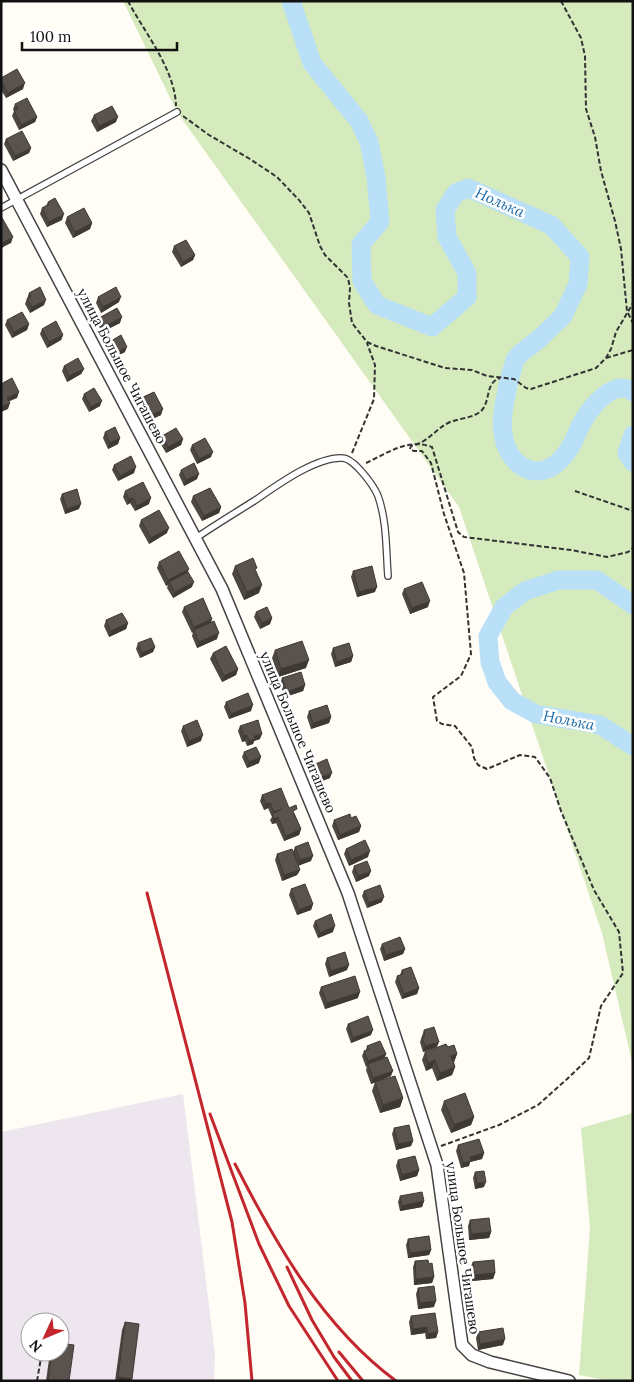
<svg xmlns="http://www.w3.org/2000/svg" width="634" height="1382" viewBox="0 0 634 1382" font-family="Lora,serif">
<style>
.industrial{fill:#eee6ef;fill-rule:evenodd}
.green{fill:#d5ebbd}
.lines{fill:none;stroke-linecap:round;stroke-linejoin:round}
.river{stroke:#b9e0f7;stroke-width:19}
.lane-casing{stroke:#444;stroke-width:8}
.street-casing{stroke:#444;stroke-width:14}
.path{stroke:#333;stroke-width:2;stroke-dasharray:5 2.5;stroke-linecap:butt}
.lane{stroke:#fff;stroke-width:5.5}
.street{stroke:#fff;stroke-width:11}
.rail{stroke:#c4262e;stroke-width:3}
.wall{fill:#4d4742}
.shaded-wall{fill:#3f3936}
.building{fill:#5a524d;stroke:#3f3936}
.labels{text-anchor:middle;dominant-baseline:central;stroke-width:5;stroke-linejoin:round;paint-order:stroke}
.street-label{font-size:14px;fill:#111;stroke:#fff}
.water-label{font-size:15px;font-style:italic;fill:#1768a6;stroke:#fff}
</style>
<rect width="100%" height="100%" fill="#fffdf5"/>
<path class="industrial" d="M183,1094L215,1354L214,1381H1V1132ZM30,1322H60V1352H30Z"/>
<g class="green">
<polygon points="123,1 633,1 633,1066 602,933 459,507 177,112"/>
<polygon points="633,1113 633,1381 610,1381 579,1375 590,1228 581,1128"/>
</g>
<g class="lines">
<g class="river">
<polyline points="291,1 312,63 359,121 369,142 376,177 380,222 361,244 362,281 377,305 432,327 467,297 467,273 447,237 445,210 456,193 468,188 551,225 580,257 578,284 563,316 539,339 520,354 515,360 510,377"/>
<path d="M509,380C506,397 500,417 503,433C506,459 528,481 553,466C558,463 564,456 567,452C574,443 577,431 583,421C591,407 615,377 633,392"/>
<polyline points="633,435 627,453 633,462"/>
<polyline points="633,605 597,580 559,580 525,591 504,607 488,636 490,662 497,682 512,701 536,714 600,725 633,746"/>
</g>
<g class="lane-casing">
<g id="lane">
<polyline points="1,208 177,112"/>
<path d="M196,538C215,525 235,513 254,501C276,486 315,457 342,458C354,458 374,486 378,496C387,521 386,550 388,576"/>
</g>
</g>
<g class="street-casing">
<polyline id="street" points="1,170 222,589 348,893 437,1165 462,1345 472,1355 490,1362 569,1381"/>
</g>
<g class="path">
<path d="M128,1C144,32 175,69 176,106"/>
<polyline points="561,1 581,38 585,56 586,109 595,137 601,171 615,221 621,249 627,311 633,323"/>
<polyline points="183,116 209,135 250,159 277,177 299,200 309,213 320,246 325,255 348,278 350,288 349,303 352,323 367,342 376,346 445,368 472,370 487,376 514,379 526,388 531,389 596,368 606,358 611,349 616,332 633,303"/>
<polyline points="606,358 633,350"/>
<polyline points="352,453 374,399 375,365 367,343"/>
<path d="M366,463C388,453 407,438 432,447L458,532L464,537L571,550L607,557L628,552L633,548"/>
<polyline points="575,491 633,511"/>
<path d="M441,1146L499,1125L538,1105L566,1080L589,1058L601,1006L623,973L619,932L594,890L561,811L550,778L535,757L520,755L487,769L478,765L474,758L472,747L455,726L442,724L437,721L433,697L461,676L471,654L464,573L444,514L431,463L422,451H414L410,449L411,446C429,442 435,429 450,422C460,418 475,418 482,410C491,399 485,383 500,378"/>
<polyline points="37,1381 42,1352"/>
</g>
<use href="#lane" class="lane"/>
<use href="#street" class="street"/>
<g class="rail">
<polyline points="147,893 232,1222 245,1303 252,1381"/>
<polyline points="210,1114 259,1244 289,1306 338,1381"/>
<path d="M235,1164C276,1244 322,1326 396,1381"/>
<polyline points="287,1267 312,1320 334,1357 352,1381"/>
<polyline points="339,1352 363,1381"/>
</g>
</g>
<g class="wall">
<polygon points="1,78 23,89 6,98 1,90"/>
<polygon points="15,104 37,117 35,122 19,130 12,116 14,111 13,109"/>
<polygon points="94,115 116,122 97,132 91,121"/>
<polygon points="6,139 31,148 29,153 13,161 4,144"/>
<polygon points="48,202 62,220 47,227 40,214 42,208 46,206"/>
<polygon points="67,217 92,223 90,229 73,238 65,223"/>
<polygon points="174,246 195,255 193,260 181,267 172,252"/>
<polygon points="29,293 44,305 30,313 25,304"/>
<polygon points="98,297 119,302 101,313 96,303"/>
<polygon points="99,318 120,323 102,332 97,323"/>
<polygon points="7,320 29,324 27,330 12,338 5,325"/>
<polygon points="42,329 63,335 61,340 47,348 40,334"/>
<polygon points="111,341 125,352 115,357 109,346"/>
<polygon points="64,366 84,369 81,374 67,382 62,371"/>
<polygon points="84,394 100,406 89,412 82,399"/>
<polygon points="141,398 161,415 148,421 139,404"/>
<polygon points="105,432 120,438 118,444 108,449 103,438"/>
<polygon points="162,436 183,439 181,445 166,453 159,441"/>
<polygon points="192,445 211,457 197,464 190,450"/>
<polygon points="114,465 134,473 118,481 112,470"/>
<polygon points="181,470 197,479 184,486 179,475"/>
<polygon points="125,491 149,504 135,511 130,503 127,505 123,497"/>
<polygon points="62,494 79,509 65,514 60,499"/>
<polygon points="193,496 221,507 219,513 202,521 191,502"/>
<polygon points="141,520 167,533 149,544 139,526"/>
<polygon points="159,562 188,572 192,587 173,598 167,588 168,585 166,586 157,568"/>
<polygon points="235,566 256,572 259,593 244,600 232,574"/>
<polygon points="353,571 375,592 357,597 351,577"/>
<polygon points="404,589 428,607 410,614 402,594"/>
<polygon points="184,607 212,619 211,622 217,639 197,648 192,636 193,632 192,633 182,612"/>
<polygon points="256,612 272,618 270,624 260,629 254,617"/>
<polygon points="106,620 128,623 126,629 109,637 104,626"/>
<polygon points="138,643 155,647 153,652 140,658 136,649"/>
<polygon points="333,648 353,656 351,662 335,667 331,654"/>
<polygon points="275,650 306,668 278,677 272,658"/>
<polygon points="213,653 238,669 236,675 222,682 210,659"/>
<polygon points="282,678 305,685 303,691 285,697 280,684"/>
<polygon points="226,702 251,711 229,719 224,707"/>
<polygon points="309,711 331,717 329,723 311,729 307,717"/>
<polygon points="183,726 201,741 187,747 181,731"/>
<polygon points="240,726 260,739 254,741 253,744 247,746 245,741 242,742 238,731"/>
<polygon points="244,752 259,763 247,768 242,757"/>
<polygon points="311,766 330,778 314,784 309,771"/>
<polygon points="262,795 289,808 295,815 301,829 299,835 284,841 276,823 272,824 270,820 272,817 268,808 264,810 260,801"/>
<polygon points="351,818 361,826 359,832 338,840 332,826 334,820"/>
<polygon points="295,847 311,861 298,865 300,870 297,875 282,881 275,860 277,854 293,852"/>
<polygon points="346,849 368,857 349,866 344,854"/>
<polygon points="354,866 369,876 356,882 352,872"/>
<polygon points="291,889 313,904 311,910 297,915 289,895"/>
<polygon points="364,891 382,902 367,908 362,896"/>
<polygon points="315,921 333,932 318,938 313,926"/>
<polygon points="382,944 405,949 403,954 384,961 380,949"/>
<polygon points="327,958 347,970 329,977 325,964"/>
<polygon points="402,970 419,988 417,994 402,999 395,982 397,976 400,975"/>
<polygon points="321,987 358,998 325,1009 319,993"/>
<polygon points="348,1024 371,1035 351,1043 346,1029"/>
<polygon points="424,1030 437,1047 423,1052 420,1042"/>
<polygon points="367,1046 386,1054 384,1058 391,1076 371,1084 366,1070 367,1066 366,1067 362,1056 364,1051 366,1050"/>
<polygon points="448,1047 457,1054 454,1062 455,1067 452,1075 437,1081 432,1068 426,1071 422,1060 425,1052"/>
<polygon points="375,1082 403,1098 400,1107 380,1113 372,1091"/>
<polygon points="444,1101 474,1117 471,1125 451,1133 441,1110"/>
<polygon points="394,1128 413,1141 411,1146 396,1150 392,1134"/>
<polygon points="458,1145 484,1153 482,1159 470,1162 469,1166 461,1168 456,1151"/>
<polygon points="398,1160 419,1170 417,1176 400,1181 396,1166"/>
<polygon points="475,1172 484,1187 475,1189 473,1178"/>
<polygon points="400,1196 424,1201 422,1207 400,1211 398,1202"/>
<polygon points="470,1220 491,1232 489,1238 469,1240 468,1226"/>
<polygon points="408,1239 431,1250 429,1255 408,1258 406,1245"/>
<polygon points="415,1261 429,1264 434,1277 432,1283 414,1285 413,1267"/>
<polygon points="473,1262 495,1273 493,1279 472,1281 470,1268"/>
<polygon points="418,1288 434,1307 418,1309 416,1294"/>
<polygon points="411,1316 438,1332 436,1338 426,1339 425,1333 411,1335 409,1322"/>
<polygon points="125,1322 132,1379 131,1381 115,1381 122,1330"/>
<polygon points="478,1332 503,1345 478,1350 476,1338"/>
<polygon points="50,1352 60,1352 69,1381 46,1381"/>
</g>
<g class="shaded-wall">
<polygon points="25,83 23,89 6,98 8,93"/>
<polygon points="37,117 35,122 19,130 21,125"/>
<polygon points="118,117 116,122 97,132 99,126"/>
<polygon points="31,148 29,153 13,161 15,156"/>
<polygon points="64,214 62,220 47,227 49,222"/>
<polygon points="92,223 90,229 73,238 75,232"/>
<polygon points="13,237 11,243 3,247 1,251 1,246 2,243"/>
<polygon points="195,255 193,260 181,267 183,262"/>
<polygon points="121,297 119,302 101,313 103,307"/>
<polygon points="46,300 44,305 30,313 32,307"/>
<polygon points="122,317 120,323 102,332 104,327"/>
<polygon points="29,324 27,330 12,338 14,332"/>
<polygon points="63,335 61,340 47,348 49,342"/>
<polygon points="127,347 125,352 115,357 117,352"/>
<polygon points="84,369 81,374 67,382 69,376"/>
<polygon points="19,392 17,398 5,403 7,398"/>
<polygon points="102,401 100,406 89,412 91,407"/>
<polygon points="10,403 8,409 1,412 1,407"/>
<polygon points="163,409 161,415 148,421 150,416"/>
<polygon points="120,438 118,444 108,449 110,443"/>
<polygon points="183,439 181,445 166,453 168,447"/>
<polygon points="213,452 211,457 197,464 199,459"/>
<polygon points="136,467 134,473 118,481 120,476"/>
<polygon points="199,474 197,479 184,486 186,480"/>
<polygon points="133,498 130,503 127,505 129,499"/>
<polygon points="151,498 149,504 135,511 137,506"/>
<polygon points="81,504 79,509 65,514 67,509"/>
<polygon points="221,507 219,513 202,521 204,516"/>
<polygon points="169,528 167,533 149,544 151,538"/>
<polygon points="189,569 187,575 169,582 168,585 166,586 168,580"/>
<polygon points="194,582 192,587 173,598 175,592"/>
<polygon points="262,585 259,593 244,600 247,592"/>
<polygon points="377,587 375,592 357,597 359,592"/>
<polygon points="430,601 428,607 410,614 412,608"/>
<polygon points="272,618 270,624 260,629 262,623"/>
<polygon points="212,619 210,624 194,630 192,633 194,627"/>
<polygon points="128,623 126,629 109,637 111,631"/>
<polygon points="219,633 217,639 197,648 199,642"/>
<polygon points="155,647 153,652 140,658 142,653"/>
<polygon points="353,656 351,662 335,667 337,662"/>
<polygon points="309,660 306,668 278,677 281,669"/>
<polygon points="238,669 236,675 222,682 224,676"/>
<polygon points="305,685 303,691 285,697 287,692"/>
<polygon points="253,705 251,711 229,719 231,714"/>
<polygon points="331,717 329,723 311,729 313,723"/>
<polygon points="262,734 260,739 254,741 253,744 247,746 249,741 254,736"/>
<polygon points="203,735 201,741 187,747 189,741"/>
<polygon points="247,735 245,741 242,742 244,736"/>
<polygon points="261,757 259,763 247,768 249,762"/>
<polygon points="332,773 330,778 314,784 316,779"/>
<polygon points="270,803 268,808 264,810 266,804"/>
<polygon points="278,817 276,823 272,824 274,819"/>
<polygon points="361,826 359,832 338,840 340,835"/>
<polygon points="301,829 299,835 284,841 286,836"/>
<polygon points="370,851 368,857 349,866 351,860"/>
<polygon points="313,856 311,861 298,866 300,860"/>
<polygon points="300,870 297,875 282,881 284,875"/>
<polygon points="371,871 369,876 356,882 358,876"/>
<polygon points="384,897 382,902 367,908 369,903"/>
<polygon points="313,904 311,910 297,915 299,910"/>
<polygon points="335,926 333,932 318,938 320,933"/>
<polygon points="405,949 403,954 384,961 386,955"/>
<polygon points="349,965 347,970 329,977 331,971"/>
<polygon points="419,988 417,994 402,999 404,994"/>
<polygon points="360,992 358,998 325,1009 327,1003"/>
<polygon points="373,1030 371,1035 351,1043 353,1038"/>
<polygon points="439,1042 437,1047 423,1052 425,1046"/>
<polygon points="386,1054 384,1060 368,1064 367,1066 366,1067 368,1061"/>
<polygon points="457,1054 454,1062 448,1064 451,1056"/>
<polygon points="435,1060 432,1068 426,1071 428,1063"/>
<polygon points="455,1067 452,1075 437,1081 440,1073"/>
<polygon points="393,1071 391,1076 371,1084 373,1078"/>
<polygon points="403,1098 400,1107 380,1113 383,1105"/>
<polygon points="474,1117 471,1125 451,1133 454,1125"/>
<polygon points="413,1141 411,1146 396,1150 398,1144"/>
<polygon points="484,1153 482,1159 470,1162 469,1166 461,1168 463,1163 470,1157"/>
<polygon points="419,1170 417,1176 400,1181 402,1175"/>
<polygon points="486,1182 484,1187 475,1189 477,1183"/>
<polygon points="424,1201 422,1207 400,1211 402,1206"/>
<polygon points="491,1232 489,1238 469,1240 471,1234"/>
<polygon points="431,1250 429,1255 408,1258 410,1253"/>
<polygon points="495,1273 493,1279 472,1281 474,1275"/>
<polygon points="434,1277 432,1283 414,1285 416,1279"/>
<polygon points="436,1301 434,1307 418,1309 420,1303"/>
<polygon points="427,1327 425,1333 411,1335 413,1329"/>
<polygon points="438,1332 436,1338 426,1339 428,1334"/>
<polygon points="505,1339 503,1345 478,1350 480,1344"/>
<polygon points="118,1377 132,1379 131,1381 117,1381"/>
</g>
<g class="building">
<polygon points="17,69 25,83 8,93 1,81 1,78"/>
<polygon points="27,98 37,117 21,125 14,110 18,109 15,104"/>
<polygon points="112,106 118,117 99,126 94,115"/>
<polygon points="22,131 31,148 15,156 6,139"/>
<polygon points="55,198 64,214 49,222 42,208 49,204 48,202"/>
<polygon points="84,208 92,223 75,232 67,217"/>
<polygon points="1,216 13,237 2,243 4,246 1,247"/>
<polygon points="186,240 195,255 183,262 174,246"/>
<polygon points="40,287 46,300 32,307 27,299 31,297 29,293"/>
<polygon points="116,287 121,297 103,307 98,297"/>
<polygon points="117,308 122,317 104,327 99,318"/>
<polygon points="22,312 29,324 14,332 7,320"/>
<polygon points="56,321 63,335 49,342 42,329"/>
<polygon points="121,335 127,347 117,352 111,341"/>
<polygon points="78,358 84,369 69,376 64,366"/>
<polygon points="12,378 19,392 7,398 10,403 1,407 1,384"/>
<polygon points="94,388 102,401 91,407 84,394"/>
<polygon points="154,392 163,409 150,416 141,398"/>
<polygon points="115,427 120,438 110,443 105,432"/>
<polygon points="176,428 183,439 168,447 162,436"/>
<polygon points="205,438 213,452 199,459 192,445"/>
<polygon points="131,456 136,467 120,476 114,465"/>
<polygon points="194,463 199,474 186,480 181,470"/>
<polygon points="143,482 151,498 137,506 133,498 129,499 125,491"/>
<polygon points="210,488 221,507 204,516 193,496"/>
<polygon points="77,489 81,504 67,509 62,494"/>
<polygon points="159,510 169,528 151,538 141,520"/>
<polygon points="179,551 189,569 168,580 159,562"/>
<polygon points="253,558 257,568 255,569 262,585 247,592 235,566"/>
<polygon points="372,566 377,587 359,592 353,571"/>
<polygon points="188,572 194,582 175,592 169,582"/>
<polygon points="422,582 430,601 412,608 404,589"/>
<polygon points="203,598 212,619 194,627 184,607"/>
<polygon points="267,607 272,618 262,623 256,612"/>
<polygon points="122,613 128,623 111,631 106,620"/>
<polygon points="214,621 219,633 199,642 194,630"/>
<polygon points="151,638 155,647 142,653 138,643"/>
<polygon points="302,641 309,660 281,669 275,650"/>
<polygon points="349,643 353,656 337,662 333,648"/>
<polygon points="226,646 238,669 224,676 213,653"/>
<polygon points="301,672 305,685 287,692 282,678"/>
<polygon points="248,693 253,705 231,714 226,702"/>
<polygon points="327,705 331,717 313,723 309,711"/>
<polygon points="197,720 203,735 189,741 183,726"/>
<polygon points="258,720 262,734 254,736 255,739 249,741 247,735 244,736 240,726"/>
<polygon points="256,747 261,757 249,762 244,752"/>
<polygon points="327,759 332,773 316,779 311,766"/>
<polygon points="281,788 289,808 296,805 297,809 293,811 301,829 286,836 278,817 274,819 272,814 282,809 274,812 270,803 266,804 262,795"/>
<polygon points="350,814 351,818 356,816 361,826 340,835 334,820"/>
<polygon points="365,840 370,851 351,860 346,849"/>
<polygon points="308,842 313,856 300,860 295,847"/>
<polygon points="292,849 300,870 284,875 277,854"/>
<polygon points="367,861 371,871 358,876 354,866"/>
<polygon points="305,884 313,904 299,910 291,889"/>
<polygon points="380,885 384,897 369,903 364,891"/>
<polygon points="331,914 335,926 320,933 315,921"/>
<polygon points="400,937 405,949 386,955 382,944"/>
<polygon points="345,952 349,965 331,971 327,958"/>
<polygon points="411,967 419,988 404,994 397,976 403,974 402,970"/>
<polygon points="355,976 360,992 327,1003 321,987"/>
<polygon points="368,1016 373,1030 353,1038 348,1024"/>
<polygon points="434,1027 439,1042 425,1046 422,1037 425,1036 424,1030"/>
<polygon points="380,1041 386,1054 368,1061 364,1051 369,1049 367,1046"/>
<polygon points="446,1044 448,1047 454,1045 457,1054 451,1056 455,1067 440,1073 435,1060 428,1063 425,1052"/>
<polygon points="387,1057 393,1071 373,1078 368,1064"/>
<polygon points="395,1076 403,1098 383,1105 375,1082"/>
<polygon points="465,1093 474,1117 454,1125 444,1101"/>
<polygon points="409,1125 413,1141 398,1144 394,1128"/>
<polygon points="479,1139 484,1153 470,1157 471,1161 463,1163 458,1145"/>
<polygon points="415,1156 419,1170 402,1175 398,1160"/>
<polygon points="484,1171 486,1182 477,1183 475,1172"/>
<polygon points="422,1192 424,1201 402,1206 400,1196"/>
<polygon points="489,1218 491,1232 471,1234 470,1220"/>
<polygon points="429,1236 431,1250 410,1253 408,1239"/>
<polygon points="428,1260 429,1264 432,1263 434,1277 416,1279 415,1261"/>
<polygon points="494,1260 495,1273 474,1275 473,1262"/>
<polygon points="434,1286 436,1301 420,1303 418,1288"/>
<polygon points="435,1313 438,1332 428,1334 427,1327 413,1329 411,1316"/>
<polygon points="125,1322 139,1324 132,1379 118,1377"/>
<polygon points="503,1328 505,1339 480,1344 478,1332"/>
<polygon points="60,1343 74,1345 69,1381 48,1381 52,1352 60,1352"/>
</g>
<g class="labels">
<g class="street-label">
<text transform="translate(122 366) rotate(62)">улица Большое Чигашево</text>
<text transform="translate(298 732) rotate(67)">улица Большое Чигашево</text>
<text transform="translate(463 1248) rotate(82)">улица Большое Чигашево</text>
</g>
<g class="water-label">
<text transform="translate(500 202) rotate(24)">Нолька</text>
<text transform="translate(569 720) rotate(11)">Нолька</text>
</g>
</g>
<rect width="634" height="1382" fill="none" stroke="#111111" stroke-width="5"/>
<g transform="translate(45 1337) rotate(226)"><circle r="24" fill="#ffffff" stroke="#a0a0a0"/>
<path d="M0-4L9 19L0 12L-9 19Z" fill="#c4262e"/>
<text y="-8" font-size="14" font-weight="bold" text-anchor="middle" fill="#111111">N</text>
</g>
<path d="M22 42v8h155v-8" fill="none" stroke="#111111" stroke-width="2.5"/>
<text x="30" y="42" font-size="15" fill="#111111" stroke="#ffffff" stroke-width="4" paint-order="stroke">100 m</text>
</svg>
